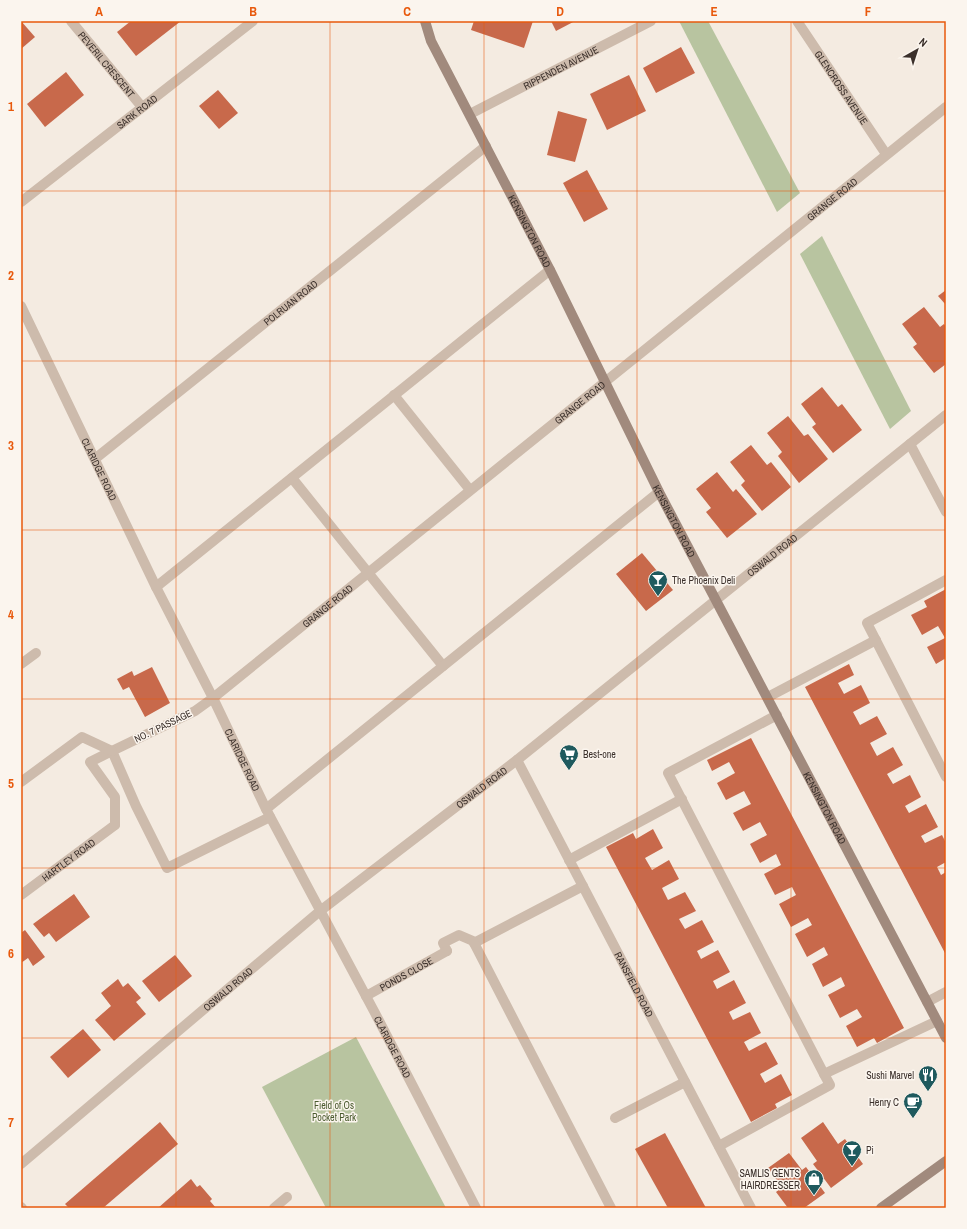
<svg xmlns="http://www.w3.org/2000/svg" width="967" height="1229" viewBox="0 0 967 1229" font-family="'Archivo Narrow',sans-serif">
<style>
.green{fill:#b8c4a0}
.building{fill:#c8694b}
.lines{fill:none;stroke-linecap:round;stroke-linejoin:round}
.lane{stroke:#cdbbac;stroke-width:10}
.street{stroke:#cdbbac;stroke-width:10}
.secondary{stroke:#a18a7d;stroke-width:10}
.grid{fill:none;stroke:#e8590c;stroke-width:1;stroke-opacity:0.55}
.labels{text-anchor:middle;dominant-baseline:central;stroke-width:3;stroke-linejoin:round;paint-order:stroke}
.street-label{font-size:10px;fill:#3b302b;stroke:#fbf5ee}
.poi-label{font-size:10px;fill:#3b302b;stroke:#fbf5ee;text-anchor:start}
.park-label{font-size:10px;fill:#4a5a2e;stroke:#fbf5ee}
.neatline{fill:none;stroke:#e8590c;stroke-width:1.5}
.grid-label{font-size:13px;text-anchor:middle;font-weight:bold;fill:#e8590c}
</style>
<rect width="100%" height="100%" fill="#f4ebe1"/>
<g class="green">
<polygon points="679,21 708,21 800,193 777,212"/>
<polygon points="822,236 911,411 890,429 800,254"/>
<polygon points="356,1037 446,1208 326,1208 262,1087"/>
</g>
<g class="building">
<polygon points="21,21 35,37 21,49"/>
<polygon points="131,21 181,21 136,56 117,32"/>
<polygon points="474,21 533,21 524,48 471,30"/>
<polygon points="551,21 575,21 556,31"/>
<polygon points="681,47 695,73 656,93 643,68"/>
<polygon points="66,72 84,95 45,127 27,104"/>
<polygon points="629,75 646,111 607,130 590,94"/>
<polygon points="218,90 238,113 219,129 199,106"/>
<polygon points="558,111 587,119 575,162 547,155"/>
<polygon points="587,170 608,209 584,222 563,183"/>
<polygon points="946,290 946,305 938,296"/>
<polygon points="924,307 940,327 944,324 946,327 946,364 934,373 913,347 917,344 902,324"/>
<polygon points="822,387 838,407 842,404 862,430 833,453 812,427 816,424 801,404"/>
<polygon points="788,416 804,436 808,434 828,459 799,483 778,456 782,452 767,433"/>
<polygon points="751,445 767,465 771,462 791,487 762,511 741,485 745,481 730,462"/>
<polygon points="717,472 733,492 736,489 757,514 727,538 706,512 711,508 696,489"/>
<polygon points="642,553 673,590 646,611 616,574"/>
<polygon points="946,589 946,658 936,664 927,647 945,638 938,626 922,635 911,615 927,607 924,601"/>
<polygon points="849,664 854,675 838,683 844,694 861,685 870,703 853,712 860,725 877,716 887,734 870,743 877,756 893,747 903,765 887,774 893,784 910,775 921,797 905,806 909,813 926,804 938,827 921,836 925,843 942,835 946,843 946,862 937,867 941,875 946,872 946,955 805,687"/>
<polygon points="152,667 170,703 145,717 129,687 123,690 117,679 132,671 134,676"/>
<polygon points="751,738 904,1028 877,1043 874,1038 857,1047 846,1026 862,1017 857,1009 840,1018 828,995 845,986 841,977 823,987 812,964 828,955 824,947 807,957 795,934 812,925 808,918 791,927 779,904 796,895 792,887 775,895 764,874 781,865 776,854 760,863 750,844 767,835 760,822 743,831 733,813 751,804 744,791 726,800 717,783 735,773 729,762 712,771 707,760"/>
<polygon points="653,829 663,848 645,858 652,870 669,860 679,879 662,888 668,900 685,892 696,911 679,919 685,929 702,920 714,942 697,951 701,959 718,950 730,972 713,981 717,989 734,980 746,1003 729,1012 733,1020 750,1012 761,1033 744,1042 749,1051 766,1042 778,1064 760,1074 765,1083 781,1074 792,1095 775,1104 777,1108 751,1122 606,847 633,833 636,839"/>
<polygon points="74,894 90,917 56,942 49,933 44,937 33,924"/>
<polygon points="25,930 45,957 33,966 28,958 21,963 21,933"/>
<polygon points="175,955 192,976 159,1002 142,981"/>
<polygon points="118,979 123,987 128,983 141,998 136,1002 146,1014 114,1041 95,1020 111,1006 101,993"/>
<polygon points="83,1029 101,1050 68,1078 50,1057"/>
<polygon points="160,1122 178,1144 103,1208 69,1208 65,1204"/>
<polygon points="823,1122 838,1144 845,1139 863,1164 831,1188 813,1164 817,1161 801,1138"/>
<polygon points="665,1133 706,1208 668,1208 635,1149"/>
<polygon points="789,1153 802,1170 806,1167 825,1193 804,1208 788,1208 776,1192 782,1187 768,1168"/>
<polygon points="191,1179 197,1187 200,1185 212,1199 210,1201 216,1208 158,1208"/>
</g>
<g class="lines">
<g class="lane">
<polyline points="394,395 470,490"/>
<polyline points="292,478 443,666"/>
<polyline points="946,580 867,623 946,777"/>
<polyline points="156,587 550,270"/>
<polyline points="768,697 876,640"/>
<polyline points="213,698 195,711 112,751 136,806 167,868 270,817"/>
<polyline points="777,715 668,773 824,1074"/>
<polyline points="112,751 90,762 115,797 115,825"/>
<polyline points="21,782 82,737 112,751"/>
<polyline points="266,809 659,492"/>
<polyline points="569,860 682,799"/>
<polyline points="474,943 583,886"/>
<polyline points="447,951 443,943 459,935 473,941 611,1208"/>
<polyline points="927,1002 946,992"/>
<polyline points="615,1118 685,1082"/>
<polyline points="719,1146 830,1085 824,1074 937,1021"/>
</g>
<g class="street">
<path id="s1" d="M71,21L142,107"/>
<path id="s2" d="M797,21L886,154"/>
<path id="s3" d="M470,114L651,21"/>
<path id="s4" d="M21,202L253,21"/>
<path id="s5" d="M21,306L156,587L213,698L266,809L375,1013L476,1208"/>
<polyline points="910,444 946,512"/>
<path id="s6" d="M96,458L486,146"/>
<polyline points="21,664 36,653"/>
<path id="s7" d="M213,698L946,107"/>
<path id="s8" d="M517,760L751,1208"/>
<path id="s9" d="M21,895L115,825"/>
<path id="s10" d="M366,996L447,951"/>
<path id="s11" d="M21,1164L320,911L517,760L946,415"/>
<polyline points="21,1207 22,1208"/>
<polyline points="274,1208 287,1197"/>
</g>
<g class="secondary">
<path id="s12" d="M425,21L431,41L550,270L659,492L946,1038"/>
<polyline points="881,1208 946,1161"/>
</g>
</g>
<path class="grid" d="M176,21V1208M330,21V1208M484,21V1208M637,21V1208M791,21V1208M21,191H946M21,361H946M21,530H946M21,699H946M21,868H946M21,1038H946"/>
<defs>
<g id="bar-pin" transform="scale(1)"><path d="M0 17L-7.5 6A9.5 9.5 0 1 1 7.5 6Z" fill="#1f5a5e" stroke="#fbf5ee"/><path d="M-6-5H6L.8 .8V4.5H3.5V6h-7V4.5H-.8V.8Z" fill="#fff"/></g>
<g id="supermarket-pin" transform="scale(1)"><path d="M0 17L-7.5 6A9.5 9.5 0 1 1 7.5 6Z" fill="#1f5a5e" stroke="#fbf5ee"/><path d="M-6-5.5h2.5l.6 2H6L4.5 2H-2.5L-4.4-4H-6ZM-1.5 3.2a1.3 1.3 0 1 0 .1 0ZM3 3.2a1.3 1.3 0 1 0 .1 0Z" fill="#fff"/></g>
<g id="restaurant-pin" transform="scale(1)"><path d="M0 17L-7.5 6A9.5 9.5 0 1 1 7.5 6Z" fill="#1f5a5e" stroke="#fbf5ee"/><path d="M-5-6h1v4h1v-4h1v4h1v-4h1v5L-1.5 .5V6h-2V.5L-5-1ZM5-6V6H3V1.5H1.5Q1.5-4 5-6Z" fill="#fff"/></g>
<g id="cafe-pin" transform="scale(1)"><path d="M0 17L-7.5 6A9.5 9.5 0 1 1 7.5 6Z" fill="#1f5a5e" stroke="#fbf5ee"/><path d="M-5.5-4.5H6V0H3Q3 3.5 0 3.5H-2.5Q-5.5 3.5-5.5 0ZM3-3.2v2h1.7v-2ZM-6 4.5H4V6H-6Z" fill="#fff"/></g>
<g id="shop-pin" transform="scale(1)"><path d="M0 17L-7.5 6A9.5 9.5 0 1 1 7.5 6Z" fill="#1f5a5e" stroke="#fbf5ee"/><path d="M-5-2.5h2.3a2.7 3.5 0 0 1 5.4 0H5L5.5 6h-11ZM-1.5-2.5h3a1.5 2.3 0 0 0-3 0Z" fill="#fff"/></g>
</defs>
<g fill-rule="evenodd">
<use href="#bar-pin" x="658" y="580"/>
<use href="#supermarket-pin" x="569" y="754"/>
<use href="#restaurant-pin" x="928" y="1075"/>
<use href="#cafe-pin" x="913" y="1102"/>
<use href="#bar-pin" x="852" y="1150"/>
<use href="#shop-pin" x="814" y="1179"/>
</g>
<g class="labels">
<g class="street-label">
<text stroke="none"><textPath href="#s1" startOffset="56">PEVERIL CRESCENT</textPath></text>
<text stroke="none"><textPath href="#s3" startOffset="102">RIPPENDEN AVENUE</textPath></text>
<text stroke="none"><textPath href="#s2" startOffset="80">GLENCROSS AVENUE</textPath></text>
<text stroke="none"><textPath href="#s4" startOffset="147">SARK ROAD</textPath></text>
<text stroke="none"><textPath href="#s7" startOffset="795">GRANGE ROAD</textPath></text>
<text stroke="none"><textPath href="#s12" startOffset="235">KENSINGTON ROAD</textPath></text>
<text stroke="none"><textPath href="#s6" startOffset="249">POLRUAN ROAD</textPath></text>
<text stroke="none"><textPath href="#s7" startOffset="471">GRANGE ROAD</textPath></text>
<text stroke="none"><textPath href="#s5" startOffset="181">CLARIDGE ROAD</textPath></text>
<text stroke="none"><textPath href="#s12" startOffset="559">KENSINGTON ROAD</textPath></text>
<text stroke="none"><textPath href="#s11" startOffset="967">OSWALD ROAD</textPath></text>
<text stroke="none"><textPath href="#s7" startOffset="147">GRANGE ROAD</textPath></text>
<text transform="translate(163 726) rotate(-26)">NO. 7 PASSAGE</text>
<text stroke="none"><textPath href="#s5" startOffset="505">CLARIDGE ROAD</textPath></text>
<text stroke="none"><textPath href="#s11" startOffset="595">OSWALD ROAD</textPath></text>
<text stroke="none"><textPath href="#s12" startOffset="883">KENSINGTON ROAD</textPath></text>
<text stroke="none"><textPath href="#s9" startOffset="59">HARTLEY ROAD</textPath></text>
<text stroke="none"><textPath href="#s10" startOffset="46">PONDS CLOSE</textPath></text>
<text stroke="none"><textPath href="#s8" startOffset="253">RANSFIELD ROAD</textPath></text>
<text stroke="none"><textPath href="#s11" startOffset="271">OSWALD ROAD</textPath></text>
<text stroke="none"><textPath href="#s5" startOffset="829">CLARIDGE ROAD</textPath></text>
</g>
<g class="poi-label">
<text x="672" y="580">The Phoenix Deli</text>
<text x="583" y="754">Best-one</text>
<text x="914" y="1075" text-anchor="end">Sushi Marvel</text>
<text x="899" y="1102" text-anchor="end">Henry C</text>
<text x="866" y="1150">Pi</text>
<text x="800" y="1173" text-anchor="end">SAMLIS GENTS<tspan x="800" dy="12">HAIRDRESSER</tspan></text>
</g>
<g class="park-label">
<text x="334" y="1105">Field of Os<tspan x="334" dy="12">Pocket Park</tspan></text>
</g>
</g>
<rect width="967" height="1229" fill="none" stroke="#fbf5ee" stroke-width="44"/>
<g transform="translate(917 50) rotate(39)" stroke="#fbf5ee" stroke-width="3" paint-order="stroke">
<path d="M0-3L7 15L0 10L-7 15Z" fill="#3b302b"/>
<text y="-6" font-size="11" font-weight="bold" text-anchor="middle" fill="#3b302b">N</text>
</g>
<rect x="22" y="22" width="923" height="1185" class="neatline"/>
<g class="grid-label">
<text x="99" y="16">A</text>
<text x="253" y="16">B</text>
<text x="407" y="16">C</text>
<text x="560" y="16">D</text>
<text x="714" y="16">E</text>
<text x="868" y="16">F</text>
<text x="11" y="111">1</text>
<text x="11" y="280">2</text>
<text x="11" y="450">3</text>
<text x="11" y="619">4</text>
<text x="11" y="788">5</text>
<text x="11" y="958">6</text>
<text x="11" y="1127">7</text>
</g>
</svg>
